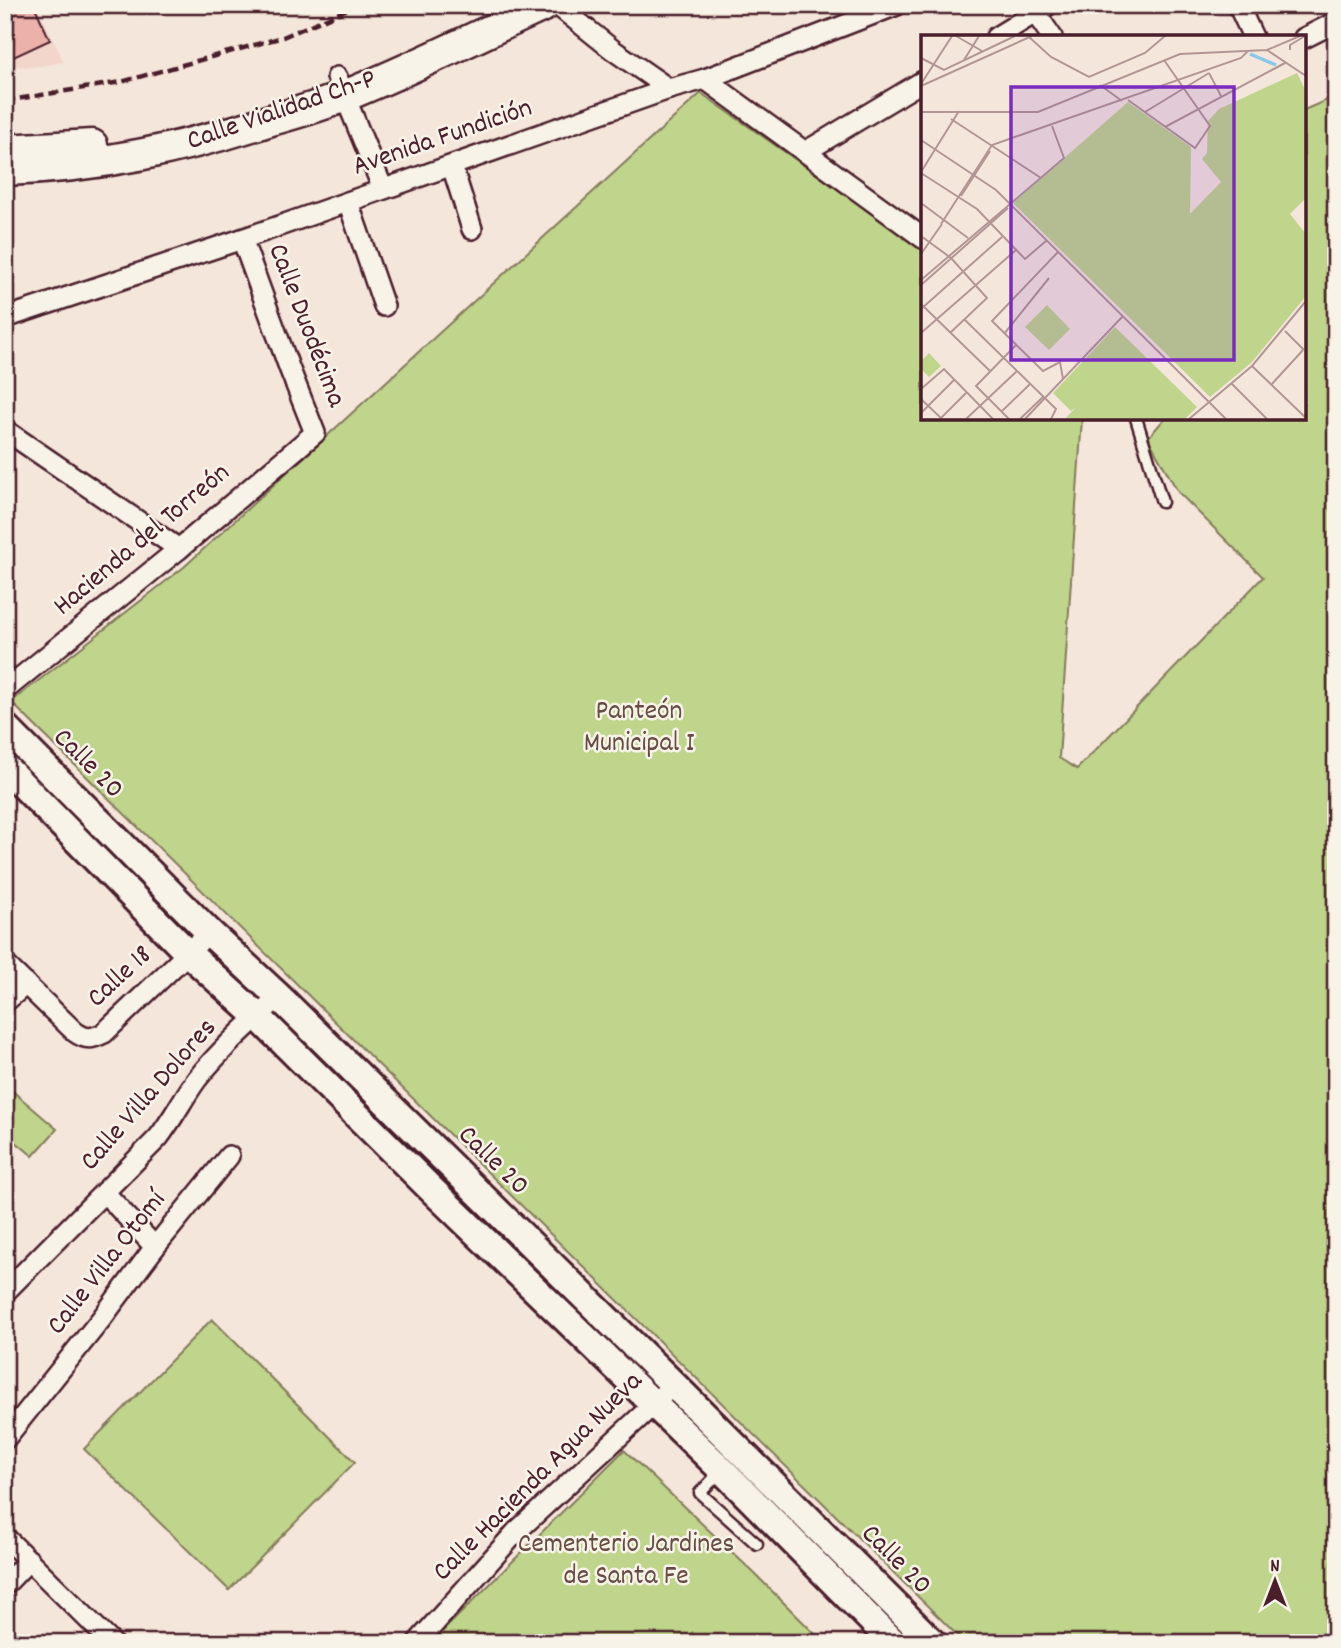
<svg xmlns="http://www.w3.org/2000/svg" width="1341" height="1648" viewBox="0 0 1341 1648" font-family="Dekko,sans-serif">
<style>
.built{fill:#f2d6cc}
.green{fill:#bfd58b;stroke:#847a5b;stroke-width:2}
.building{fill:#ecb2a9;stroke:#4a1f2b;stroke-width:2}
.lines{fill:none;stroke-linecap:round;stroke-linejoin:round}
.lane-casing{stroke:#4a1f2b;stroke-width:15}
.street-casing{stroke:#4a1f2b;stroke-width:24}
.secondary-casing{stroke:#4a1f2b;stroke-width:32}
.primary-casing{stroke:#4a1f2b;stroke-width:35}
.lane{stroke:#f7f3e8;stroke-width:10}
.street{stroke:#f7f3e8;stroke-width:19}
.secondary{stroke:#f7f3e8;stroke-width:26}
.primary{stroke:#f7f3e8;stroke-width:30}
.rail{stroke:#4a1f2b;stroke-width:4.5;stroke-dasharray:10 5;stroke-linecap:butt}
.labels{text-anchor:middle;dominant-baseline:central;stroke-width:5;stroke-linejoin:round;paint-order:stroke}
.street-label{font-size:28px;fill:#4a1f2b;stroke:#f7f3e8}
.park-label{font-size:28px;fill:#674c43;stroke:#f7f3e8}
.inset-river{fill:none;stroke:#88c8e9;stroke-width:3.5}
.inset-road{fill:none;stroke:#b19695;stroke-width:2}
.view{fill:#7b2cbf;fill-opacity:0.15;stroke:#7b2cbf;stroke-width:3.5}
.inset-edge{fill:none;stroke:#4a1f2b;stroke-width:3.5}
</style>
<rect width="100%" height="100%" fill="#f5e6db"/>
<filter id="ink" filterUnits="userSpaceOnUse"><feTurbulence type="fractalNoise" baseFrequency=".0143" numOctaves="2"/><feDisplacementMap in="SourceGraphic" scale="14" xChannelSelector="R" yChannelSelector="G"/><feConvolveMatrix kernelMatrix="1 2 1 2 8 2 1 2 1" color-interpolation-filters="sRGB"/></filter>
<g filter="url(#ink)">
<polygon class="built" points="5,5 37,5 64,62 35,67 5,66"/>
<g class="green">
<polygon points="701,93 923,249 923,418 1082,418 1059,758 1077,769 1263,577 1178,492 1148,438 1165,418 1304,418 1304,110 1336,96 1336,1643 965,1643 11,702 184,567"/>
<polygon points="9,1088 57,1129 33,1156 5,1133 5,1093"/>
<polygon points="212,1319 355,1462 229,1590 84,1449"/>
<polygon points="624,1450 754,1573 824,1643 684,1643 693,1632 683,1643 431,1643"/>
</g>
<polygon class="building" points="5,5 34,5 50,40 5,61"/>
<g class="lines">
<g class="lane-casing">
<g id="lane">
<polyline points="1136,418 1162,502"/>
<polyline points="721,1471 700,1493 757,1544"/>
</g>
</g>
<g class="street-casing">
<g id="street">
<polyline points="557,5 613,50 669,89"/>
<polyline points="1030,5 1052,37"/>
<polyline points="1238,5 1253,37"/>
<polyline points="996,37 1048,5"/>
<polyline points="1304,38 1336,22"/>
<polyline points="337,77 383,189"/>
<polyline points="705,79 923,238"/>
<polyline points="805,152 923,81"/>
<polyline points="452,166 472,229"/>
<polyline points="348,202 384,306"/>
<polyline points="5,318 242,239 669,89 705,79 897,5"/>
<polyline points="5,430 179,549"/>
<polyline points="5,690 179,549 315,433 290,370 242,239"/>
<path d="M5,964L75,1032C86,1040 92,1039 104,1033L188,953L209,932"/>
<polyline points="5,1002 26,984"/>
<polyline points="104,1192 155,1247"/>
<path d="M5,1292L158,1138C173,1119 183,1098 197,1079C220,1050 251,1022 279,997"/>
<polyline points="5,1439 102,1318 155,1247 229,1156"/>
<polyline points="5,1537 112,1643"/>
<polyline points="5,1585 29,1560"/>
<polyline points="417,1643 516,1532 653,1405 673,1384"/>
</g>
</g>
<g class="secondary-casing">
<g id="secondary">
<polyline points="5,727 209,932 279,997 673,1384 933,1643"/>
<polyline points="5,767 188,953 257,1016 428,1186 722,1470 894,1643"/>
</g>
</g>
<g class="primary-casing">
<g id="primary">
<polyline points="5,150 92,145"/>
<path d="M5,170C100,167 181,149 271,120C296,113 322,106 347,95C414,68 479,35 545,5"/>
</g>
</g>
<use href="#lane" class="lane"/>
<use href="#street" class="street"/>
<use href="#secondary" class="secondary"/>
<use href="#primary" class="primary"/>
<polyline class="rail" points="5,101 121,82 283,37 357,5"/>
</g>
</g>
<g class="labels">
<g class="street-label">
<text transform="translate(282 112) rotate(-19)">Calle Vialidad Ch-P</text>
<text transform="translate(443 139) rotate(-19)">Avenida Fundición</text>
<text transform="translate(305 326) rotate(69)">Calle Duodécima</text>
<text transform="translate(143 541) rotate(-40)">Hacienda del Torreón</text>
<text transform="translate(87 765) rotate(45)">Calle 20</text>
<text transform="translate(121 978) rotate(-43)">Calle 18</text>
<text transform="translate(150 1096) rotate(-49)">Calle Villa Dolores</text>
<text transform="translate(492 1162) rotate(44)">Calle 20</text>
<text transform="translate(108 1264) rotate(-52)">Calle Villa Otomí</text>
<text transform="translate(539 1478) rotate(-45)">Calle Hacienda Agua Nueva</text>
<text transform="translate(895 1561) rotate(45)">Calle 20</text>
</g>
<g class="park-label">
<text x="639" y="713">Panteón<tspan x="639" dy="32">Municipal I</tspan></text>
<text x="626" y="1546">Cementerio Jardines<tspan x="626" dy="32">de Santa Fe</tspan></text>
</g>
</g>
<g transform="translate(921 35)">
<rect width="385" height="385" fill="#f5e6db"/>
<path d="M376,38L385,57V163L369,179L385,199V261L331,327L289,362L92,168L207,67L270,112L269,179L300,147L281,124L286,118L287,86L298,74ZM126,270L149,294L128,315L104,292ZM194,292L276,372L264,384H144L155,372L150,376L132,358ZM8,318L20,331L8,342L0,334V326Z" fill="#bfd58b"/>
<path class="inset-river" d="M329,19L355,30"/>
<path class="inset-road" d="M35,1L61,16M108,2L130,22L168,42L224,18L244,1M346,15L385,41M369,15V10L384,1M0,23L23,35L94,1M43,25L58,1M288,38L300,61M0,49L31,1M179,50L201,66M0,51L111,1M207,65L274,113L289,91L243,25M0,77H117L259,19L346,15L379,1M224,77L288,38M30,84L120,143M244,92L364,28M0,105L75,155L305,384M0,137L38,76M0,138L56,174L104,224L125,206M40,161L69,116M0,168L47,203M20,189L71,110L320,23L327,16M0,201L30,223L66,263L29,298M137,217L71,286L122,336L139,327L142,344M0,219L21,189M0,245L143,123L131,91M0,250L87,173M0,269L69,336M0,274L81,202M44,285L135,374L130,384M364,296L383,315M0,298L95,215M83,299L128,243M331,331L385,383M311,349L346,384M350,350L382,315M0,354L23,334L72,384M0,364L21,384M80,377L109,349M0,378L33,345M19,384L45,358M45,384L96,336M88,384L55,351L95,310M99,384L123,361M104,384L202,281M268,384L331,331L385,266"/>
<path class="view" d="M90,52H313V325H90Z"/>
<rect width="385" height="385" class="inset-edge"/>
</g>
<rect width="1341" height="1648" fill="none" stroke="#f7f3e8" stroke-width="28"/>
<rect x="14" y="14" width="1313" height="1620" fill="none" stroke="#4a1f2b" stroke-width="2.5" filter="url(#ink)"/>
<g transform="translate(1275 1581)" stroke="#f7f3e8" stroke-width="5" paint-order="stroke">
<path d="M0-5L12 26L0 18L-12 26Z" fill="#4a1f2b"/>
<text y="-10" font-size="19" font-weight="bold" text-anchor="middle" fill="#4a1f2b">N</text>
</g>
</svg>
